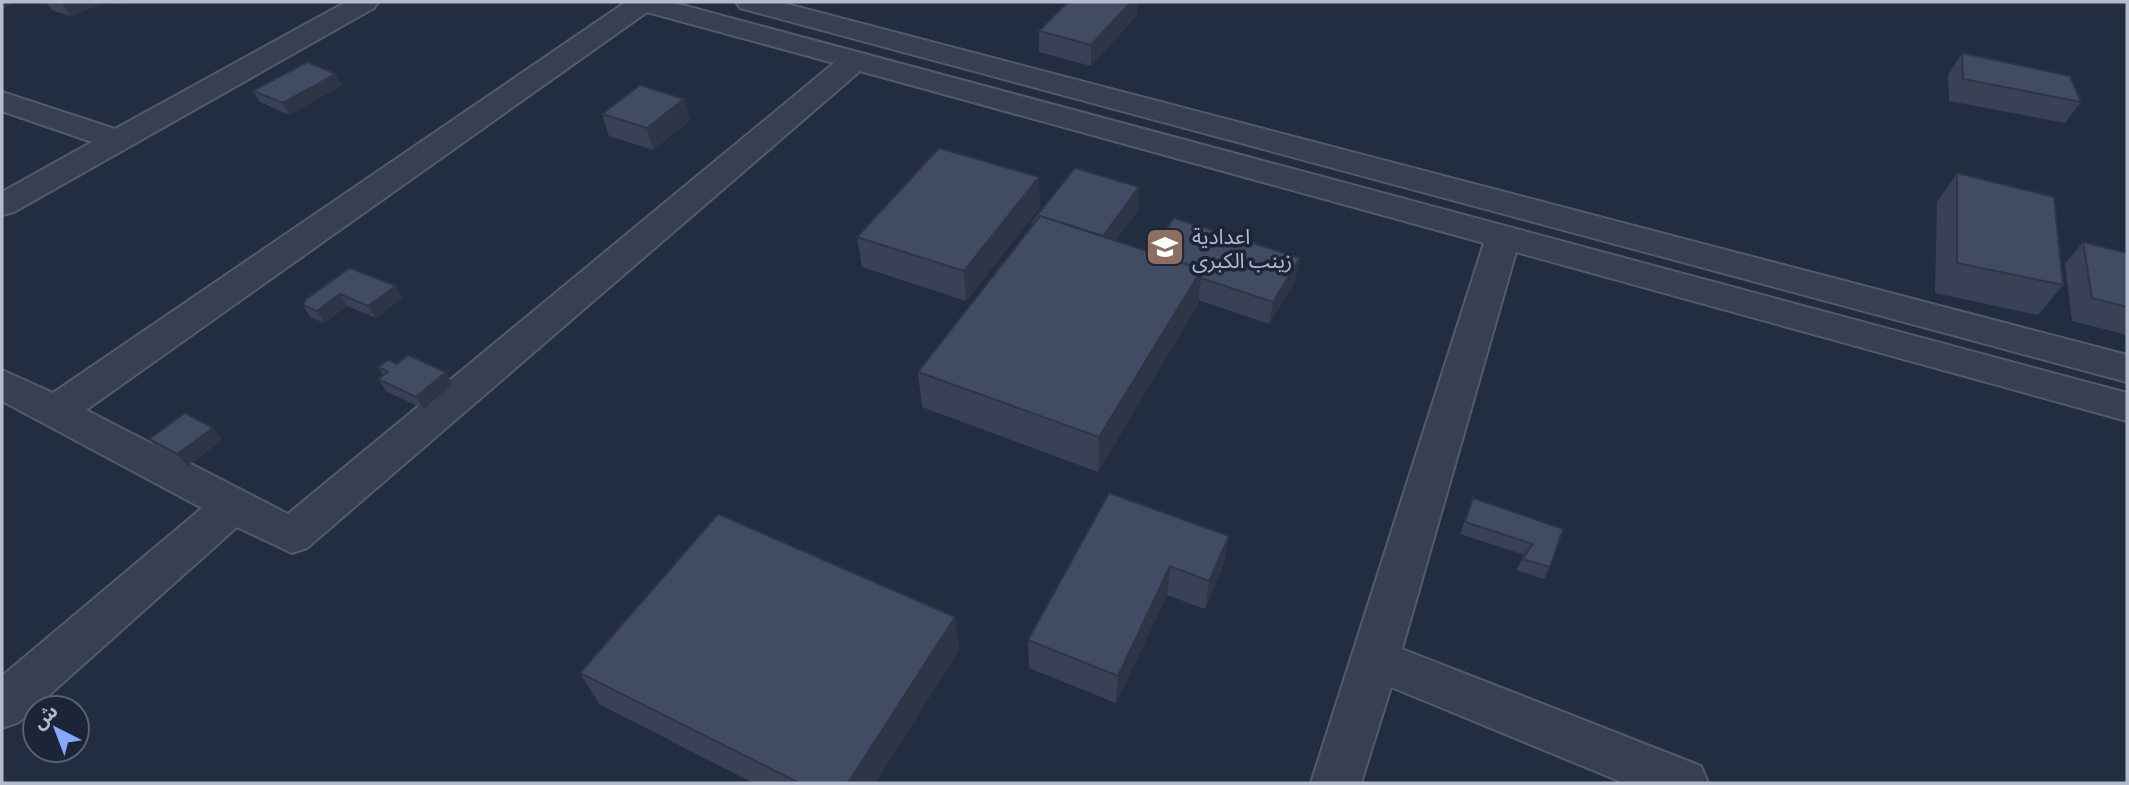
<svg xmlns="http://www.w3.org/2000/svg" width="2129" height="785" viewBox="0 0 2129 785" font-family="Commissioner,'Noto Sans Arabic',sans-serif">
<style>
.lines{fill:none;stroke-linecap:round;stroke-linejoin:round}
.minor-casing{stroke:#525a6c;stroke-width:4}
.minor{fill:#374052;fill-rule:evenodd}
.wall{fill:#384156}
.shaded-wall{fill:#2e3546}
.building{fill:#414c64;stroke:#2e3546;stroke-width:2}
.labels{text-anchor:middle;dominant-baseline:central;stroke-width:7;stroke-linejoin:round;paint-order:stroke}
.poi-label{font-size:21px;fill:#b4bbcc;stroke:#1c2437;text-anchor:start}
</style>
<rect width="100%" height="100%" fill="#232d42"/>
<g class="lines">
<g class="minor-casing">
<g id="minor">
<polygon points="346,2 378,2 374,8 14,212 2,215 2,192 92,142 2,111 2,92 115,129"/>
<path d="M626,2H671L2127,393V421L1516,252L1402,649L1701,766L1708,783H1624L1391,687L1361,783H1311L1484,243L860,71L307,548L292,553L237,527L19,722L2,728V676L202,508L2,401V370L53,393ZM647,12L834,63L288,514L86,410Z"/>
<polygon points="736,2 779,2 2127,355 2127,382 740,8"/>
</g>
</g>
<use href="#minor" class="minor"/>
</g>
<g class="wall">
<polygon points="46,2 124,2 120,4 106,2 71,16 53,11"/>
<polygon points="1137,15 1091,66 1039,52 1039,31"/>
<polygon points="1962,53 2081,102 2065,123 1949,101 1948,75"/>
<polygon points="342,85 289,115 260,102 253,91"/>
<polygon points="602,114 690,120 653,150 609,136"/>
<polygon points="1957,173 2063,285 2038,315 1935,293 1937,202"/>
<polygon points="1040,207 966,301 862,267 857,237"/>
<polygon points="1138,210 1115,241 1149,252 1300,258 1295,281 1269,324 1198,300 1198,304 1098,472 922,407 918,372 1031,228 1031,223"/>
<polygon points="2083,242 2127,253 2127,335 2072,321 2065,264"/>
<polygon points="396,286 402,298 376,318 347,306 324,323 310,317 303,305 306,299"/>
<polygon points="397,364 446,372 452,384 424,409 386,391 378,379 383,375 378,367"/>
<polygon points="149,439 222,440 187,466 159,451"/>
<polygon points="1473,498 1563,529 1550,567 1544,579 1516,570 1525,555 1460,534"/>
<polygon points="1229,536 1224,564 1205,609 1167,595 1116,703 1029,668 1028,640"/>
<polygon points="955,617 959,650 875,783 753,783 599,704 580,673"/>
</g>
<g class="shaded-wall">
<polygon points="2,2 17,2 2,9"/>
<polygon points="61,2 106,2 71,16"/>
<polygon points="1131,2 1138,2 1137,15 1091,66 1091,45"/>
<polygon points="336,74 342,85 289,115 283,103"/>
<polygon points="684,99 690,120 653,150 647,128"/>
<polygon points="1039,177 1040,207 966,301 964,271"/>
<polygon points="1139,187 1138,210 1096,267 1097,244"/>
<polygon points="1300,258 1295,281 1269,324 1273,302"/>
<polygon points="1202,269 1198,304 1098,472 1099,437"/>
<polygon points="396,286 402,298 376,318 368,306"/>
<polygon points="340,294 347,306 324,323 317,311"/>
<polygon points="446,372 452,384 424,409 416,397"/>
<polygon points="213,428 222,440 187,466 177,454"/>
<polygon points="1229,536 1224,564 1205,609 1209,581"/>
<polygon points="1170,566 1167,595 1116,703 1118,676"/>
<polygon points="955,617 959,650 875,783 848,783"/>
</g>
<g class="building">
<polygon points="1068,2 1131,2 1091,45 1039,31"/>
<polygon points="1962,53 2070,76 2081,102 1963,79"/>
<polygon points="307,62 336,74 283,103 253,91"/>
<polygon points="640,85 684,99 647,128 602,114"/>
<polygon points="939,148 1039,177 964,271 857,237"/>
<polygon points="1075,168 1139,187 1103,236 1040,216 1034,224 1031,223"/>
<polygon points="1957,173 2054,197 2063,285 1957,263"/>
<polygon points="1040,216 1202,269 1099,437 918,372"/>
<polygon points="1174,218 1300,258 1273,302 1201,278 1202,269 1149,252"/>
<polygon points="2083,242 2127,253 2127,307 2092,298"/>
<polygon points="350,268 396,286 368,306 340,294 317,311 303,305 306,299"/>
<polygon points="408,355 446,372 416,397 378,379 388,372 378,367 388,360 397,364"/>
<polygon points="185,413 213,428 177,454 149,439"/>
<polygon points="1109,493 1229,536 1209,581 1170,566 1118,676 1028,640"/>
<polygon points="1473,498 1563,529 1550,567 1522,559 1533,544 1465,522"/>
<polygon points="718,514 955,617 848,783 799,783 580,673"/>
</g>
<defs>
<g id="school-square" transform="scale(2.0125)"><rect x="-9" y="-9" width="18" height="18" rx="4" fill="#8d6e63" stroke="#1c2437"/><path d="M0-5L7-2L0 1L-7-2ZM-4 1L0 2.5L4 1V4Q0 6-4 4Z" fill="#fff"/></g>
</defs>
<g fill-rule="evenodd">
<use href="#school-square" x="1165" y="247"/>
</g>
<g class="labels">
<g class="poi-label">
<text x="1192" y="235">اعدادية<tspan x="1192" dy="24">زينب الكبرى</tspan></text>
</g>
</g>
<rect width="2129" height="785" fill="none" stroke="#b4bbcc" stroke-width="7"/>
<g transform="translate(56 729) rotate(318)"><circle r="33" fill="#1c2437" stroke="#596073" stroke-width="2"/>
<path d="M0-5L12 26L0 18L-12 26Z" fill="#86a9ff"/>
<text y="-10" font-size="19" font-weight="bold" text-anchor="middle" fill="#b4bbcc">ش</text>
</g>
</svg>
